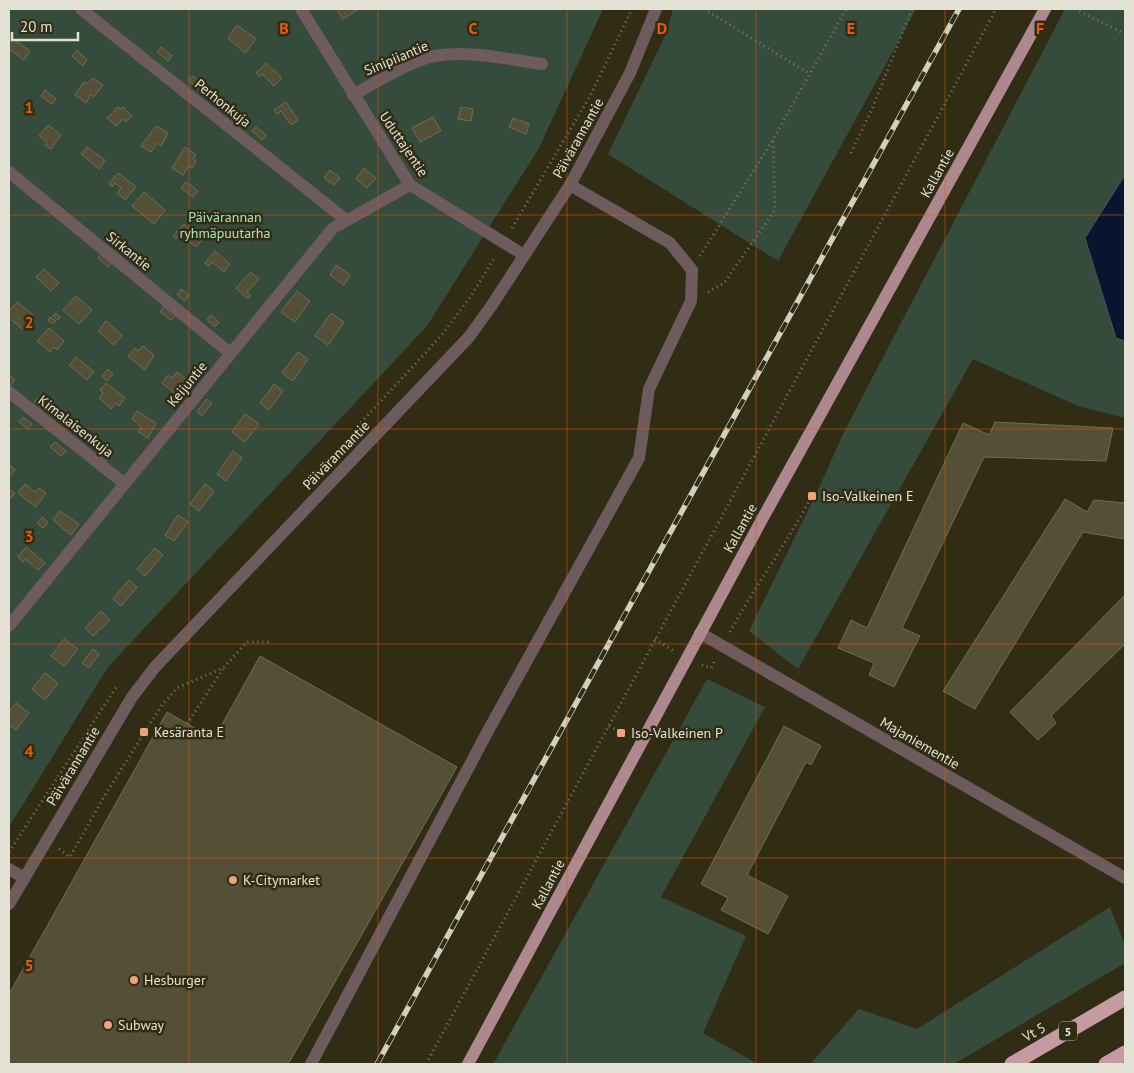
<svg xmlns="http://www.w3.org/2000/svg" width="1134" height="1073" viewBox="0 0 1134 1073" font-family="'PT Sans',sans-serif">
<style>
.green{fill:#354b3c}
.water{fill:#09152f;stroke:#4b5260}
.building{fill:#544f37;stroke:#716d53}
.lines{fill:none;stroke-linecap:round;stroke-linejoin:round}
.path{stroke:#7a7763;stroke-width:3;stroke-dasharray:1 4;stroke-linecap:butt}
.minor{stroke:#6d5b5e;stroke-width:12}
.major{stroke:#ad888f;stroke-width:12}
.highway{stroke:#c69aa2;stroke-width:15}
.rail-casing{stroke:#d1cfc0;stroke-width:5.5}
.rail{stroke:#312d15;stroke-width:4;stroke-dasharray:11;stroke-linecap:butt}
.grid{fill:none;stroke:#e8590c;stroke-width:1;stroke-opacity:0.55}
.poi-dot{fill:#f0a27a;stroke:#312d15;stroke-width:2}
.labels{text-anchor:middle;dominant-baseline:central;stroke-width:5;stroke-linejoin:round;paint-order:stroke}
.shield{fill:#312d15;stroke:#aeac9b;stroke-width:1}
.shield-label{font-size:12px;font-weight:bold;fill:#e4e2d4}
.street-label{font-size:14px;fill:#e4e2d4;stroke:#312d15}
.park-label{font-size:14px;fill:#a9e5ba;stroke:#312d15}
.poi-label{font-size:14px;fill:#e4e2d4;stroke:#312d15;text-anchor:start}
.grid-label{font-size:16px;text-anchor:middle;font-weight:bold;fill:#e8590c;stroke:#312d15;stroke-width:5;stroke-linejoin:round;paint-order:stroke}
</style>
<rect width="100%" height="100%" fill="#312d15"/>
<g class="green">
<polygon points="9,9 603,9 539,148 427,326 108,667 9,827"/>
<polygon points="673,9 916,9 778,261 608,154 666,34"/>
<polygon points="1065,9 1125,9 1125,175 1121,180 1125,182 1125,418 1078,406 973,359 798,669 749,631 818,490 844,432"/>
<polygon points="707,679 765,707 661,897 746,936 703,1033 758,1064 493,1064"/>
<polygon points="1110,907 1125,945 1125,963 954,1064 810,1064 859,1009 917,1029"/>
</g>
<polygon class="water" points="1125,175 1125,341 1116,338 1085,238"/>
<g class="building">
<polygon points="339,9 359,9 343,19 337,10"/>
<polygon points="237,25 256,39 245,53 228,38"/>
<polygon points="9,38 13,39 30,51 24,60 9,49"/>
<polygon points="161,47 172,56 168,61 157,52"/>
<polygon points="77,50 87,60 83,66 72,56"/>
<polygon points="266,63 282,78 274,86 262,74 260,77 256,73"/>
<polygon points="193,76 203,86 199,90 188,80"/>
<polygon points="92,78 103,85 94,97 91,95 86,103 75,95 84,82 87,84"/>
<polygon points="45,90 56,99 52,104 41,96"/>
<polygon points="223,99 234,108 229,113 219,104"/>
<polygon points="286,102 298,120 291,125 281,111 277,114 274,110"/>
<polygon points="118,107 121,109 123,107 132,116 126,122 123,119 116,126 107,118"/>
<polygon points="461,107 473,109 471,121 458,119"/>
<polygon points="433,117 441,131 420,142 412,128"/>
<polygon points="513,118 529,124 526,134 509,127"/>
<polygon points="48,125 61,135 51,149 45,145 47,142 39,136"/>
<polygon points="156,126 168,133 161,146 157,143 151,152 141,146"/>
<polygon points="256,127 266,135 262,140 252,131"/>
<polygon points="87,147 105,160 99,169 81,154"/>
<polygon points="185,147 196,155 193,159 196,161 192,168 189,166 183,175 172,168"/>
<polygon points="364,168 376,178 367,188 356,179"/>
<polygon points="330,170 340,178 334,185 324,178"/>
<polygon points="118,173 136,187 125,200 117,193 121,188 115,183 112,187 109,184"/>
<polygon points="186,182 198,191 193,197 181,188"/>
<polygon points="144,192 165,210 154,224 132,206"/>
<polygon points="184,224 202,240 196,247 180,234 176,239 173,236"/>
<polygon points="115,236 127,245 122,251 110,241"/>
<polygon points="215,251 230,264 224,272 212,262 209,266 205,263"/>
<polygon points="102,253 113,261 108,267 98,258"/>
<polygon points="336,265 350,275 344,285 330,275"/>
<polygon points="44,269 59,283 51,291 36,277"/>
<polygon points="251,272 259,279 247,292 251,295 248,299 236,288"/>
<polygon points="181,289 189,295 185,301 177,295"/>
<polygon points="297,291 310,301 295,322 281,312"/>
<polygon points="76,296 92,310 79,324 63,310"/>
<polygon points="17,302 33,315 22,329 9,318 9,311"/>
<polygon points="164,306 176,315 171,320 160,312"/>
<polygon points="56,313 60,317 58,320 53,316"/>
<polygon points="331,313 344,322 328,345 315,336"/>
<polygon points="211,315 219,322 215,327 207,320"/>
<polygon points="50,317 56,321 53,324 48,320"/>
<polygon points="106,321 122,335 114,345 98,331"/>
<polygon points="49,328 64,341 57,350 54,347 50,352 37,341"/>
<polygon points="143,346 154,355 145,370 128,356 135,348 138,351"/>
<polygon points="298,352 308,359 293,381 282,373"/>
<polygon points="76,357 94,372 87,380 69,365"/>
<polygon points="108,369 113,374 107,381 102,376"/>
<polygon points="177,372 187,380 182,386 186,389 179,397 162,383 168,375 172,378"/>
<polygon points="9,375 15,380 11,385 9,383"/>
<polygon points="106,383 125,398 119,406 116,403 111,409 99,398 103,393 100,390"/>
<polygon points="274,384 283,391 269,410 260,403"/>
<polygon points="39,397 48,405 43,410 34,402"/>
<polygon points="207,399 212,403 202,416 197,412"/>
<polygon points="137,411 156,423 148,438 138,432 141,427 132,419"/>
<polygon points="245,414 259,424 245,442 232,432"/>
<polygon points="23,417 32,424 28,429 19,422"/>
<polygon points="995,422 1113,428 1106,461 984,457 902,628 920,636 894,687 869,675 874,663 838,648 851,620 867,628 963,423 989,435"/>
<polygon points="55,442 66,451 61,456 50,447"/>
<polygon points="103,447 112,454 107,461 98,454"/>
<polygon points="233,451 242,458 226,481 217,474"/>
<polygon points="9,464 15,470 9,477"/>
<polygon points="25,484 35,492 39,488 46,493 36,507 18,493"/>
<polygon points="205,484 214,491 199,511 190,504"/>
<polygon points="11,490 15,493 10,499 9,493"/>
<polygon points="1065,499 1087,512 1094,500 1125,503 1125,539 1083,532 975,709 943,691"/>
<polygon points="60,511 79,524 71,535 53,520"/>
<polygon points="178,515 188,522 174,541 165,535"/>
<polygon points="42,517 48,522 43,528 37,523"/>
<polygon points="26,547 45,563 38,570 25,559 23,562 18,557"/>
<polygon points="155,548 163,555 145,576 137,569"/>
<polygon points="129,580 137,587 121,606 113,599"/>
<polygon points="1125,595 1125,644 1051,716 1056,723 1038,740 1010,712"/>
<polygon points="101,611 110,620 93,636 85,628"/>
<polygon points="64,639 78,649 64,666 51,656"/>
<polygon points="93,649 99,654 89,668 82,663"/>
<polygon points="260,656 457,767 290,1061 287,1064 9,1064 9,994 167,712 214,739"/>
<polygon points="45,673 58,683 45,700 32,689"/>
<polygon points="16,703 29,713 16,730 9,725 9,712"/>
<polygon points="784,726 821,746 811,765 806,762 747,875 788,896 768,934 721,910 728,898 701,884"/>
</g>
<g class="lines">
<g class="path">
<polyline points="704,9 810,74"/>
<polyline points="1075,9 1125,34"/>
<polyline points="851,153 872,109 912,9"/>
<polyline points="512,228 590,96 632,9"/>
<polyline points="700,256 773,140 846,9"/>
<polyline points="708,292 724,283 775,210 773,141"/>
<polyline points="354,430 441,336 471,296 495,257"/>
<path d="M730,632C755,586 787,543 812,496"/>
<polyline points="655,639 674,651"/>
<polyline points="702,665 711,668 715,660"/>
<polyline points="187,724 223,669"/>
<polyline points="609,726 621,733"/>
<polyline points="59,849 70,857 105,795 162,705 177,688 223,668 247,642 270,642"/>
<polyline points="9,852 117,686"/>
<polyline points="426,1064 996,9"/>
</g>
<g class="minor">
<polyline points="81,9 346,220"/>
<polyline points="301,9 410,185 524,255"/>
<path d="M353,95C373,84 412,60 434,56C470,50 506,59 542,64"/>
<polyline points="9,172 230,353"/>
<polyline points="9,392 125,484"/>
<polyline points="9,626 333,228 410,185"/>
<polyline points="700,633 1125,878"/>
<polyline points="9,869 24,878"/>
<polyline points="9,904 132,697 155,667 469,337 492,305 570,185 630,73 656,9"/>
<polyline points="311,1064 489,729 639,458 649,389 691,301 692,270 670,243 570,185"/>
</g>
<polyline class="major" points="468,1064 760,523 1045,9"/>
<g class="highway">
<polyline points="1012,1064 1125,998"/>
<polyline points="1106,1064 1125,1053"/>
</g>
<g class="rail-casing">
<polyline id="rail" points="377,1064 959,9"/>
</g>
<use href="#rail" class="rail"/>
</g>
<path class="grid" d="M189,9V1064M378,9V1064M567,9V1064M756,9V1064M945,9V1064M9,215H1125M9,429H1125M9,644H1125M9,858H1125"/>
<g class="poi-dot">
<rect x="807" y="491" width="10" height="10" rx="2.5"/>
<rect x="139" y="727" width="10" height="10" rx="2.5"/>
<rect x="616" y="728" width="10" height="10" rx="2.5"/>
<circle cx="233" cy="880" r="5"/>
<circle cx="134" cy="980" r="5"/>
<circle cx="108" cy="1025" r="5"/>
</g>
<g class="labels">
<rect class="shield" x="1059" y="1021.5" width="18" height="19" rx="4"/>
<g class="shield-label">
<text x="1068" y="1031">5</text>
</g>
<g class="street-label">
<text transform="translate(396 58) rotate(-23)">Sinipiiantie</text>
<text transform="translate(223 103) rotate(39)">Perhonkuja</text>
<text transform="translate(578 138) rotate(-61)">Päivärannantie</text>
<text transform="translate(404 144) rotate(56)">Uduttajentie</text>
<text transform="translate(937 173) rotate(-61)">Kallantie</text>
<text transform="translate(129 251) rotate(39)">Sirkantie</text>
<text transform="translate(187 384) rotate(-51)">Keijuntie</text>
<text transform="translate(76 426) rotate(38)">Kimalaisenkuja</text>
<text transform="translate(336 455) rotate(-46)">Päivärannantie</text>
<text transform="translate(740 528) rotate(-61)">Kallantie</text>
<text transform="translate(920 743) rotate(30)">Majaniementie</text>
<text transform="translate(73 766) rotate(-59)">Päivärannantie</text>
<text transform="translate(548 884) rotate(-62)">Kallantie</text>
<text transform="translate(1034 1032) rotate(-30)">Vt 5</text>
</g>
<g class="park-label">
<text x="225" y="217">Päivärannan<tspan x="225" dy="16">ryhmäpuutarha</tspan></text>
</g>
<g class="poi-label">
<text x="822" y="496">Iso-Valkeinen E</text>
<text x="154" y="732">Kesäranta E</text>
<text x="631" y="733">Iso-Valkeinen P</text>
<text x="243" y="880">K-Citymarket</text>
<text x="144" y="980">Hesburger</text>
<text x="118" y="1025">Subway</text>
</g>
</g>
<g class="grid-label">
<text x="284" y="34">B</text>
<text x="473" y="34">C</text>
<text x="662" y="34">D</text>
<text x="851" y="34">E</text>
<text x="1040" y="34">F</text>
<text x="29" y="113">1</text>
<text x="29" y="328">2</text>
<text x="29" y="542">3</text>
<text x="29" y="757">4</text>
<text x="29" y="971">5</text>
</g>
<rect width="1134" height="1073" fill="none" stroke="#e4e2d4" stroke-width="20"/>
<path d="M12 32v8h66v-8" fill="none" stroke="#e4e2d4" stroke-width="2.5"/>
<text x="20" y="32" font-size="15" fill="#e4e2d4" stroke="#312d15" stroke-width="4" paint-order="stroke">20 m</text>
</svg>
